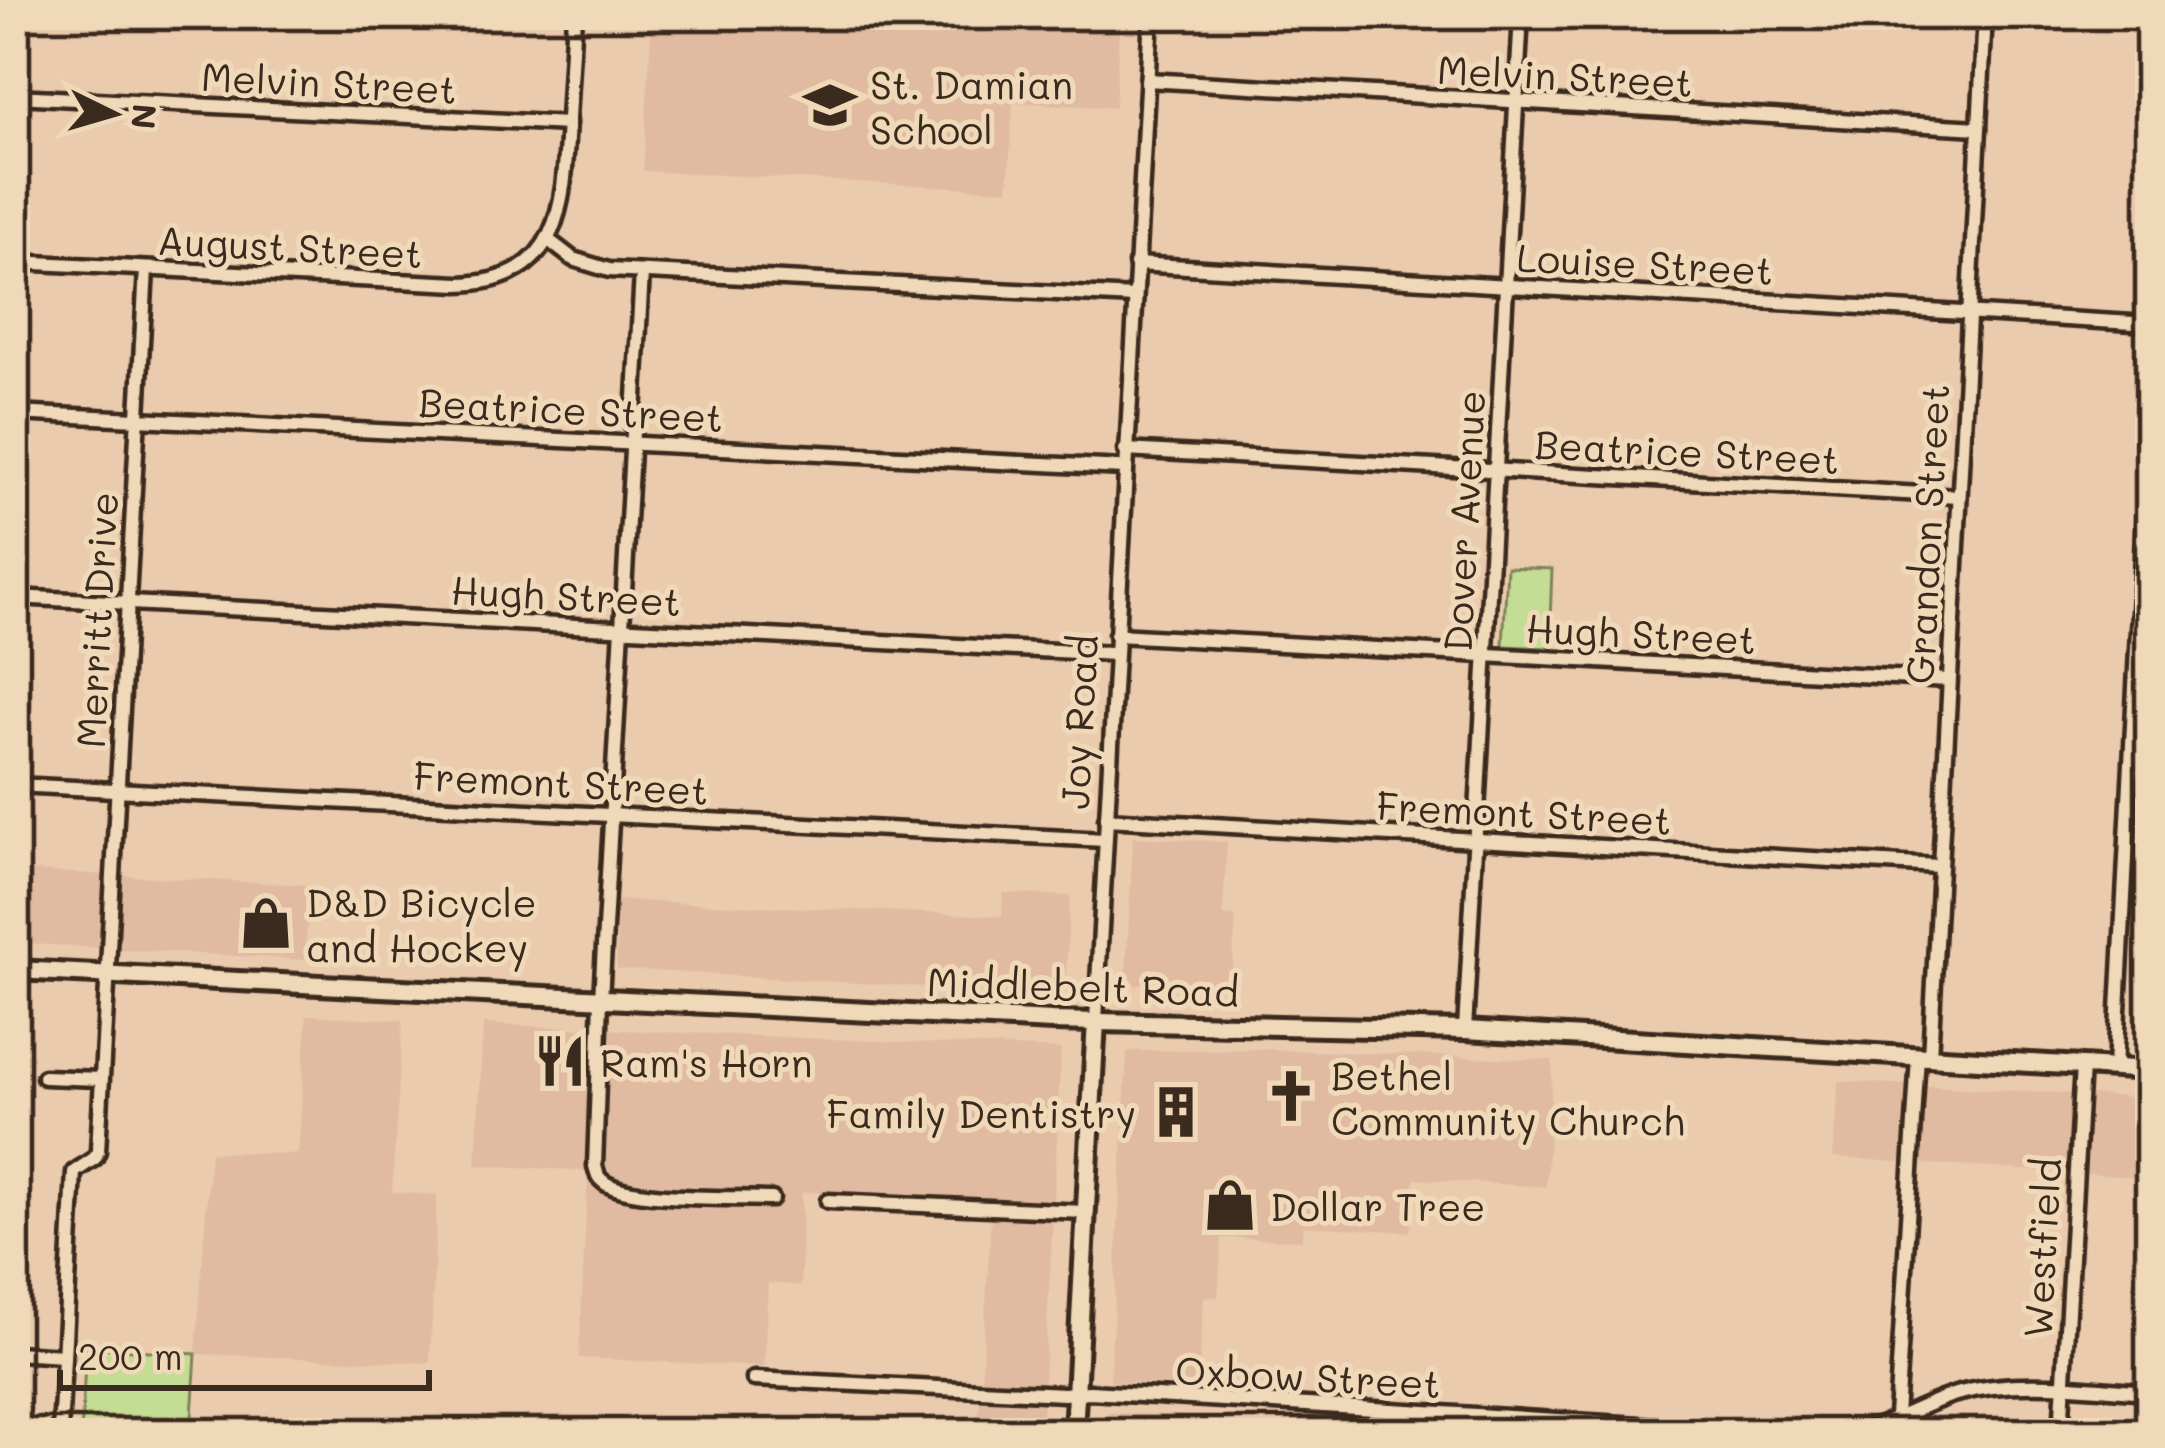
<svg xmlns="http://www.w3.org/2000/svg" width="2165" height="1448" viewBox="0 0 2165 1448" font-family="Mali,sans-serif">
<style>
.built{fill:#e0bba1}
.green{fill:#c3dd94;stroke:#7f8459;stroke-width:3}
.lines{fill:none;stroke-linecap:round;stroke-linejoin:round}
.minor-casing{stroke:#3b2a1e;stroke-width:21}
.major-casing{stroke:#3b2a1e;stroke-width:26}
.minor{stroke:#f0d9b9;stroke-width:12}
.major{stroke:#f0d9b9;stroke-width:16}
.labels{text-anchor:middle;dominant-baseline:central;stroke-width:10;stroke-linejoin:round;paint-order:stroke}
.street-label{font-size:39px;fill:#3b2a1e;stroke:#f0d9b9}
.poi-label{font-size:39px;fill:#3b2a1e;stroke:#f0d9b9;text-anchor:start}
</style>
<rect width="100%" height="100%" fill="#ebcbae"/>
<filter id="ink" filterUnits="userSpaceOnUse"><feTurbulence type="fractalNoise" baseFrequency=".00833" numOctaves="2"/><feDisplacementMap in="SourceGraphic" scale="24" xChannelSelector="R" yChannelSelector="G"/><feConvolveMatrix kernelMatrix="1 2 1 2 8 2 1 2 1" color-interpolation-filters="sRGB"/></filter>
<g filter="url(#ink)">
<g class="built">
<polygon points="652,15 1120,15 1115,108 1013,102 1008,190 643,171"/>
<polygon points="1133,837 1227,842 1223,915 1236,917 1231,985 1146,981 1136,986 1126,973"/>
<polygon points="15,870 309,885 305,960 15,943"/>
<polygon points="1003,893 1070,896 1065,991 976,990 617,969 616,900 1002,916"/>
<polygon points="307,1015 403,1020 392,1192 437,1195 430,1363 196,1354 210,1152 298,1154"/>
<polygon points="483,1024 1061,1049 1054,1200 802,1192 801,1286 768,1283 764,1367 579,1358 588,1171 476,1165"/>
<polygon points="1258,1049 1553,1060 1546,1187 1415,1179 1410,1232 1304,1226 1302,1240 1222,1238 1218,1297 1204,1297 1198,1387 1110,1381 1127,1051"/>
<polygon points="1838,1081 2150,1098 2150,1178 1833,1158"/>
<polygon points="991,1218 1053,1221 1041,1433 978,1433"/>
<polygon points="1108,1412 1194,1417 1194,1433 1107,1433"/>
</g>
<g class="green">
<polygon points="1507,567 1552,569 1549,648 1503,646"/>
<polygon points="86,1347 196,1354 191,1433 81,1433"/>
</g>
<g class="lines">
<g class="minor-casing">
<g id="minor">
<polyline points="1147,80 1979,128"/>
<polyline points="15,96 568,124"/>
<polyline points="547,239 573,259 609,270 1135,297"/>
<path d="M15,262L459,284C564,281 564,200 568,119C570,84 572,50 574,15"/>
<polyline points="1136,264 2150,324"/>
<path d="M642,273L601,999L595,1166C598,1176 597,1177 605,1183C631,1201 736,1197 772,1199"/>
<polyline points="15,413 1124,468"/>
<polyline points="1125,450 1959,496"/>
<polyline points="15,597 1115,654"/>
<polyline points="1116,635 1948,680"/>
<polyline points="15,785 1105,840"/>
<polyline points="1106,819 1938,866"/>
<polyline points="1096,1020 1151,15"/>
<polyline points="1465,1030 1521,15"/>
<polyline points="1930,1057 1985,15"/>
<polyline points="2115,1068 2150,402"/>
<polyline points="44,1077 100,1079"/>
<polyline points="828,1201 1085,1212"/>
<polyline points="15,1353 63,1356"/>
<polyline points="754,1379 1064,1394 1090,1392 1775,1433"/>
<polyline points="60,1433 74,1172 95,1158 98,1151 146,269"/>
<path d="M1852,1433C1889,1426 1920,1405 1956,1394C2018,1377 2087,1388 2150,1392"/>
<polyline points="1895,1433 1918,1056"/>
<polyline points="2061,1433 2082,1066"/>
</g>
</g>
<g class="major-casing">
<g id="major">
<polyline points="15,970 1052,1021 1465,1030 2150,1070"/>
<polyline points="1074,1433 1096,1020"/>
</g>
</g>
<use href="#minor" class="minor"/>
<use href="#major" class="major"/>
</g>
</g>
<defs>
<g id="school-bare" transform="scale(4.14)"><path d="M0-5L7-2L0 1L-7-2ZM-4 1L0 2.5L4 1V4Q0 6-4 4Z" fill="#3b2a1e" stroke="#f0d9b9" stroke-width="2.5" paint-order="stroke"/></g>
<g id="shop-bare" transform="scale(4.14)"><path d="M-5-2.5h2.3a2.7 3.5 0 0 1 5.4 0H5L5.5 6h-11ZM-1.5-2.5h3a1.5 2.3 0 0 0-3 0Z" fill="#3b2a1e" stroke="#f0d9b9" stroke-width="2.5" paint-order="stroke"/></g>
<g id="restaurant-bare" transform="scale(4.14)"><path d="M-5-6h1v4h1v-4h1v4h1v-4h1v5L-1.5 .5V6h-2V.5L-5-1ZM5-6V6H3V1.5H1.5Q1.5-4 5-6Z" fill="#3b2a1e" stroke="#f0d9b9" stroke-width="2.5" paint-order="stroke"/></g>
<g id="church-bare" transform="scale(4.14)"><path d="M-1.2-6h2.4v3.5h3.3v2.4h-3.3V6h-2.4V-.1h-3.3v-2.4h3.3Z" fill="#3b2a1e" stroke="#f0d9b9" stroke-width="2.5" paint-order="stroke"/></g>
<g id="building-bare" transform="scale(4.14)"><path d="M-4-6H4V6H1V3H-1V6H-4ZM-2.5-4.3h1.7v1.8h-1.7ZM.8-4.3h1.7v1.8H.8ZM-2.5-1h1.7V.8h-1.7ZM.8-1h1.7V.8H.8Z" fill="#3b2a1e" stroke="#f0d9b9" stroke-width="2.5" paint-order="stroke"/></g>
</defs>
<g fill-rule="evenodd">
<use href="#school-bare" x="830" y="105"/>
<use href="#shop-bare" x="266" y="923"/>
<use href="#restaurant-bare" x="560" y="1061"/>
<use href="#church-bare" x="1291" y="1096"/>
<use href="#building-bare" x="1176" y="1112"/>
<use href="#shop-bare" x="1230" y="1205"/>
</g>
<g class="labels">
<g class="street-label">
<text transform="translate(1565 75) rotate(3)">Melvin Street</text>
<text transform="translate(329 82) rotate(3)">Melvin Street</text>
<text transform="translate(290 246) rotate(3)">August Street</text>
<text transform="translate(1645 263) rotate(3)">Louise Street</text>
<text transform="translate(571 409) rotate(3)">Beatrice Street</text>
<text transform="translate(1687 451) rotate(3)">Beatrice Street</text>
<text transform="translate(1463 521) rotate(-87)">Dover Avenue</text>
<text transform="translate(1926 534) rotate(-87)">Grandon Street</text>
<text transform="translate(566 595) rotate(3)">Hugh Street</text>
<text transform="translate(96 620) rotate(-87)">Merritt Drive</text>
<text transform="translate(1641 633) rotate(3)">Hugh Street</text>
<text transform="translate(1078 722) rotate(-87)">Joy Road</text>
<text transform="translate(561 782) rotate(3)">Fremont Street</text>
<text transform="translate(1524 812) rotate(3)">Fremont Street</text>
<text transform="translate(1083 986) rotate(2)">Middlebelt Road</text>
<text transform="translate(2041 1248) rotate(-87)">Westfield</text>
<text transform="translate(1308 1376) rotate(3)">Oxbow Street</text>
</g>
<g class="poi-label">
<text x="870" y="83">St. Damian<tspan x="870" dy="45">School</tspan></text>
<text x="306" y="901">D&amp;D Bicycle<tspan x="306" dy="45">and Hockey</tspan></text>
<text x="600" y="1061">Ram's Horn</text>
<text x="1331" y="1074">Bethel<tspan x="1331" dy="45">Community Church</tspan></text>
<text x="1136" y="1112" text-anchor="end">Family Dentistry</text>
<text x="1270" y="1205">Dollar Tree</text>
</g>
</g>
<rect width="2165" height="1448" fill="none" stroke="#f0d9b9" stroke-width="60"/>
<rect x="30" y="30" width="2105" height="1388" fill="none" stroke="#3b2a1e" stroke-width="4.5" filter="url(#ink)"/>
<g transform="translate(114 114) rotate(95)" stroke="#f0d9b9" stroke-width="9" paint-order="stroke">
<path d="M0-9L21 45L0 30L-21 45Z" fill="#3b2a1e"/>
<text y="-18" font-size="33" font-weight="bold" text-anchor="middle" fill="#3b2a1e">N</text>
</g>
<path d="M60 1370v18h369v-18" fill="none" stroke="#3b2a1e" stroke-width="6"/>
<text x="78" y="1370" font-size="36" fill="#3b2a1e" stroke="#f0d9b9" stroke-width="9" paint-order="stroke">200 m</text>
</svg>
